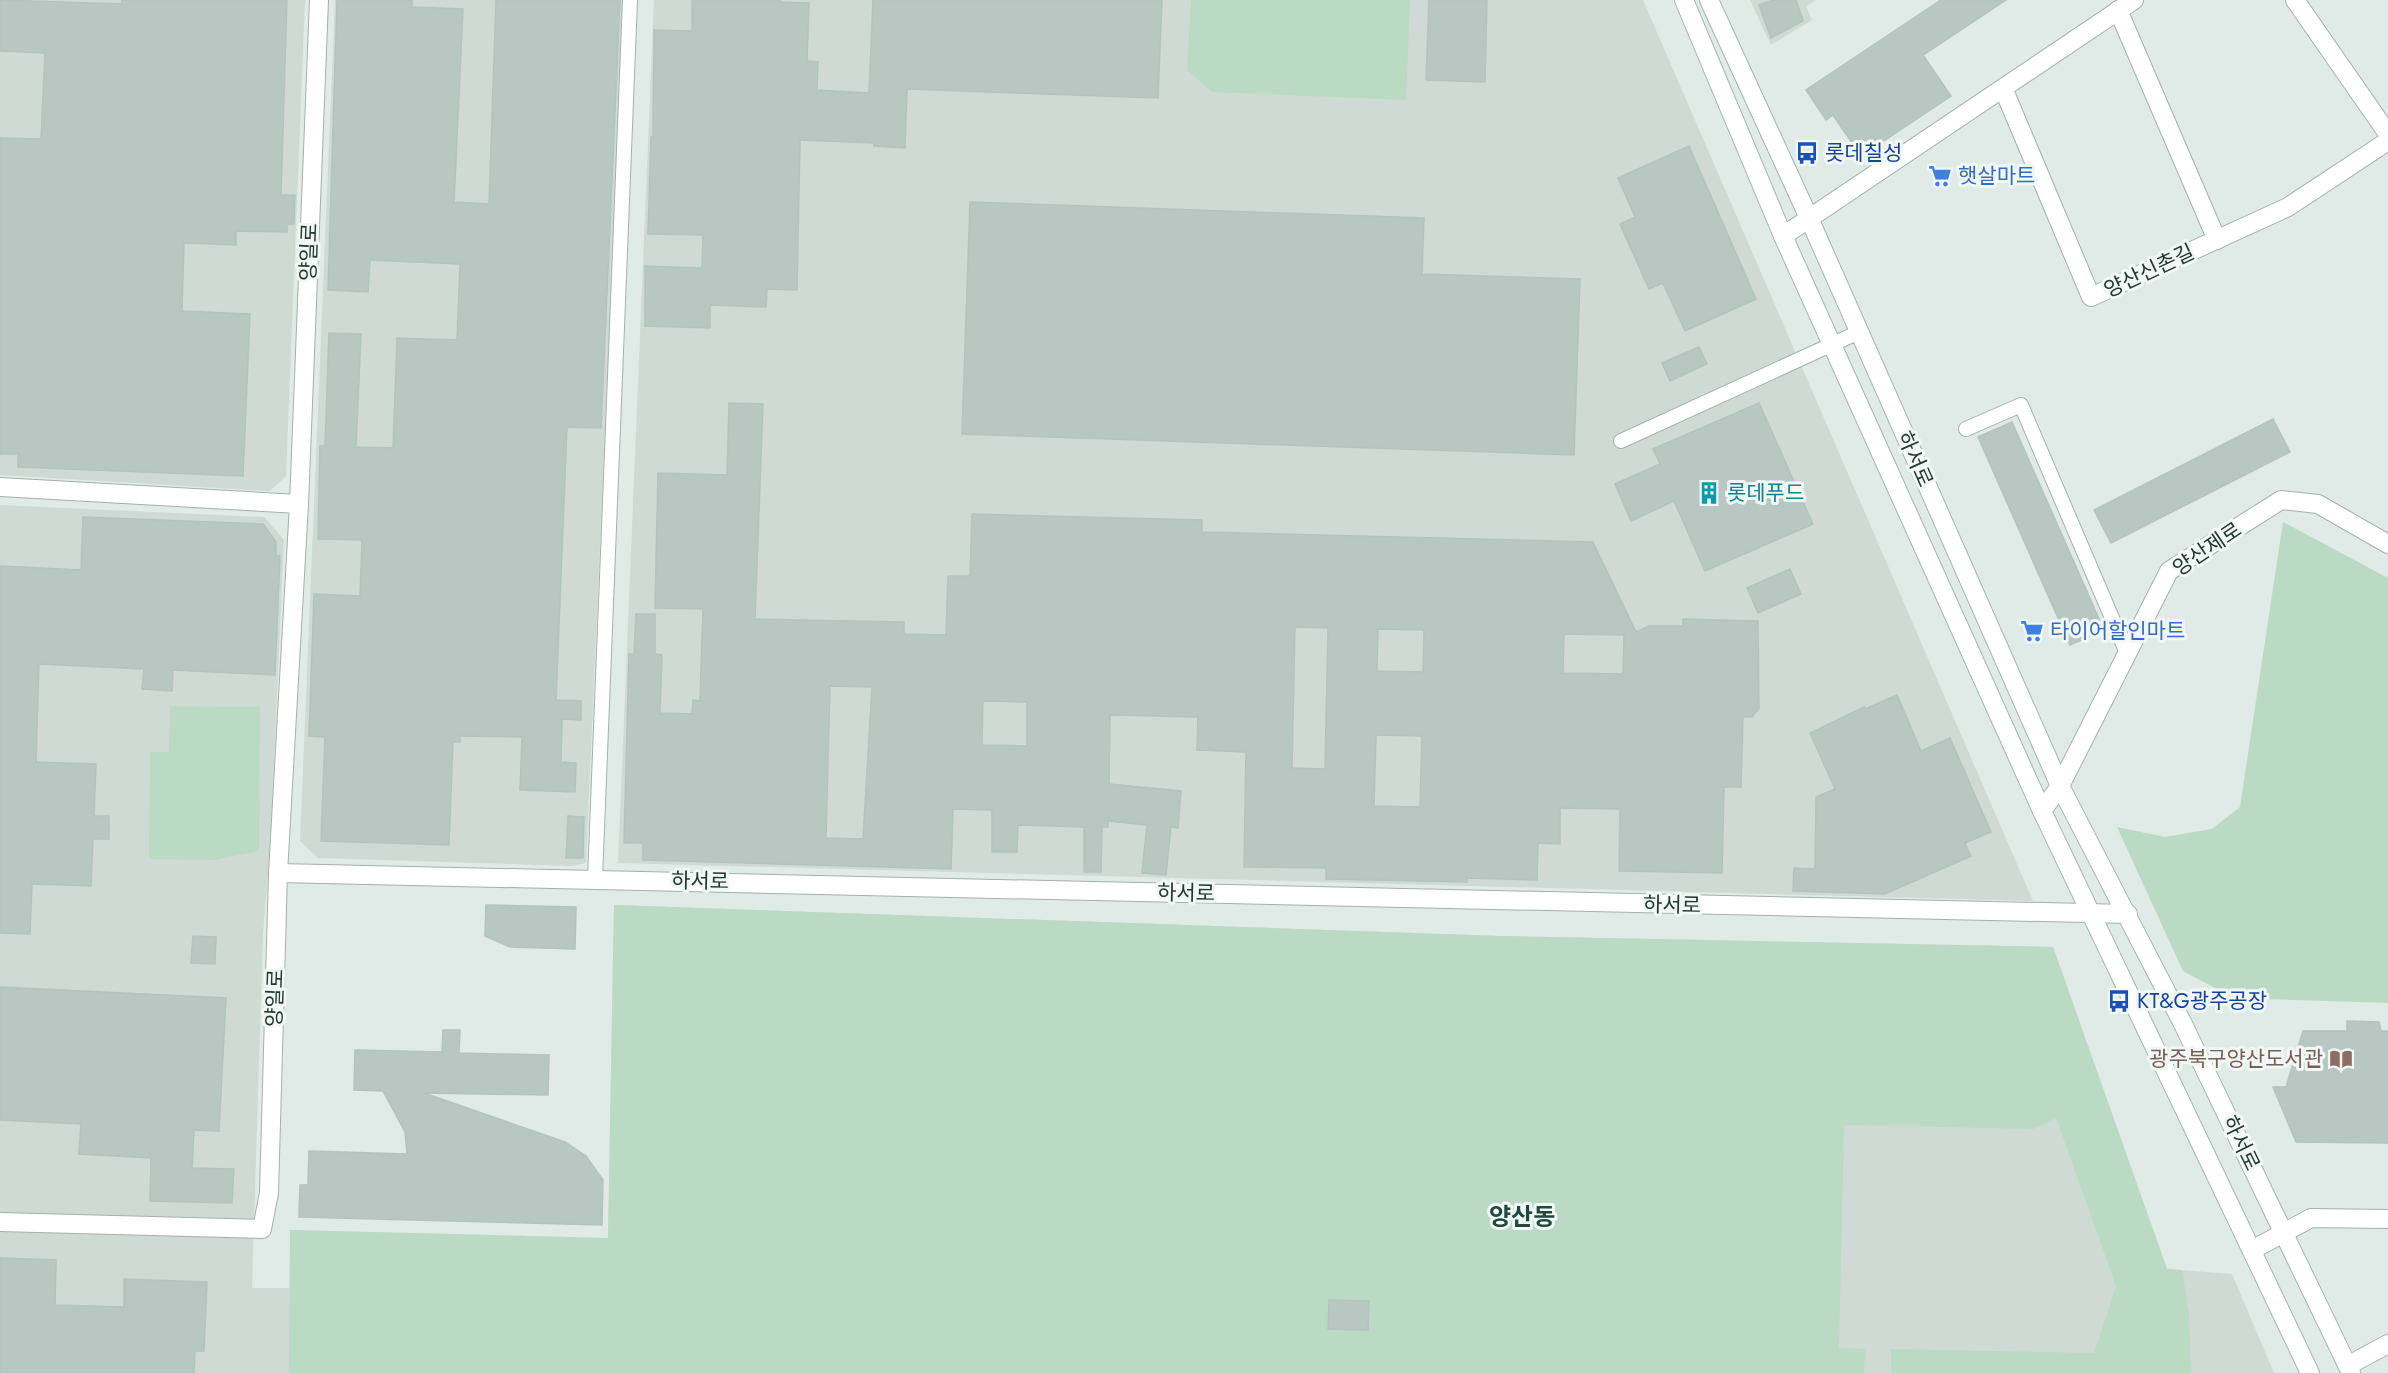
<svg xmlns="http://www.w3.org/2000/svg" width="2388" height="1373" viewBox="0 0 2388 1373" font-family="Jost,'Noto Sans KR',sans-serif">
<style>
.built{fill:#cfdad5}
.green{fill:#bbdac3}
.building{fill:#b9c7c2;stroke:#b3c3bd;stroke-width:1.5;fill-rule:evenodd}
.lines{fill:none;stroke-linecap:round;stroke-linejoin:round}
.service-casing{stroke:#a3b1ad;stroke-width:16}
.minor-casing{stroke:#a3b1ad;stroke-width:20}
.secondary-casing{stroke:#a0b5ae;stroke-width:20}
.service{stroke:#fff;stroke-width:14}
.minor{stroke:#fff;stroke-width:18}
.secondary{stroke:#fff;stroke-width:18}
.labels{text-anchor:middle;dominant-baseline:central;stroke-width:6;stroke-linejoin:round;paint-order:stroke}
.transit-label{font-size:21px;fill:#164399;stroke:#f1f7f4;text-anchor:start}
.shop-label{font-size:21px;fill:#366cbe;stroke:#f1f7f4;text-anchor:start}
.street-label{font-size:21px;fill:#223933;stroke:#f1f7f4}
.culture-label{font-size:21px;fill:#0d838f;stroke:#f1f7f4;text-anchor:start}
.education-label{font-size:21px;fill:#785e54;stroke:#f1f7f4;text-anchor:end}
.quarter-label{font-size:24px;font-weight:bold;fill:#204a40;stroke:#f1f7f4}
</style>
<rect width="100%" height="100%" fill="#e0eae6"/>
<g class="built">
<polygon points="0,0 305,0 286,476 270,491 0,475"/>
<polygon points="335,0 624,0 586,863 572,866 318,858 300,841"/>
<polygon points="654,0 1643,0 2033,901 618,863"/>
<polygon points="1750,0 1816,0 1806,6 1812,20 1771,45"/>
<polygon points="0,505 264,517 284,540 270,849 263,934 252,1288 291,1288 290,1230 608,1238 614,905 1499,936 2053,947 2167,1269 2232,1274 2274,1373 0,1373"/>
</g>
<g class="green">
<polygon points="1191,0 1410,0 1406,100 1212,92 1187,70"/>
<polygon points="2283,522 2388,578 2388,1003 2234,998 2183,971 2117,827 2165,837 2212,829 2240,807"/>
<polygon points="170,706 260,707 259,851 215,860 149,859 150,752 169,752"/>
<polygon points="614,905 1499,936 2053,947 2167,1269 2182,1270 2189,1314 2191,1373 1891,1373 1891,1349 2094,1353 2116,1286 2056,1118 2033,1129 1844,1125 1839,1348 1865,1349 1864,1373 289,1373 290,1230 608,1238"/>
</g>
<g class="building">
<polygon points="0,0 122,4 122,0 287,0 281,195 295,195 294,224 287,224 287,232 236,231 236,245 184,243 182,311 250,314 243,476 18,467 18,454 0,454 0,138 41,139 45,53 0,51"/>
<polygon points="337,0 412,0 412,7 463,9 454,202 489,204 496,0 620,0 601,428 567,427 556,700 581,701 581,720 562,719 561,762 576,763 575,792 520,790 522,737 460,736 460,742 453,742 449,845 321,841 325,737 309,736 314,594 360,596 362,540 318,539 320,446 325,446 329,333 361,334 356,447 393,448 397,338 457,340 460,264 370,260 368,292 328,290"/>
<polygon points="692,0 780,0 780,2 809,3 807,61 818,62 817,90 869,93 873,0 1162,0 1158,98 907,89 905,148 874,146 874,143 800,140 797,290 767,289 766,307 710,305 710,328 645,326 645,266 702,268 703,235 648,234 651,137 653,137 654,30 692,31"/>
<polygon points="1429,0 1487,0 1485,82 1426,80"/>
<polygon points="1773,0 1796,0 1803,21 1771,38 1759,5"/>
<polygon points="1941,0 2006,0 1923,55 1951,96 1861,156 1833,115 1826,120 1806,90"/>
<polygon points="1689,146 1756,299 1685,331 1663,283 1649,289 1620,224 1635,217 1618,178"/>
<polygon points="970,202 1424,218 1422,274 1580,279 1574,455 962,434"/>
<polygon points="1699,347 1707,364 1670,381 1662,363"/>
<path d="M729,403L763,404L755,619L904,622V634L946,635L948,576H970L972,514L1202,520V532L1593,542L1636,632L1649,626H1683V619L1758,621L1759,708L1752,717H1743L1741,787H1724L1722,873L1619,871L1620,809L1560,808V844L1538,843L1537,880L1467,878V882L1326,879V868L1244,867L1246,752L1197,750L1198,717L1110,715L1109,784L1181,791L1178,828L1171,827L1166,875L1142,873L1147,825L1108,821V827H1102L1101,872H1084V827L1018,825L1017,852H992V810L953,809L951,869L643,860V843H624L629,654H634L636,614H655V654L662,655L660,713L692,714L693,700L700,701L703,609L655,608L658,473L727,475ZM1295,627L1328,628L1325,769L1292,768ZM1378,629L1424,630L1423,672L1377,671ZM1564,634L1624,635L1623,674L1563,673ZM830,686L872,687L863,839L826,838ZM983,701L1027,702V746L982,745ZM1376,735L1422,736L1420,807L1374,806Z"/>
<polygon points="1759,403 1813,524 1705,571 1674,501 1631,521 1615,484 1660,464 1653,449"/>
<polygon points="2273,419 2290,452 2111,543 2094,510"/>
<polygon points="2012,422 2104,630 2070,645 1978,437"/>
<polygon points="83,517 263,524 276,542 276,555 280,556 275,675 173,670 172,691 142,689 144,669 39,664 36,762 96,764 94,816 109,816 109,839 93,839 91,886 32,884 30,934 0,933 0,566 81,570"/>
<polygon points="1790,569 1801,594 1758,613 1747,588"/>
<polygon points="1897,695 1921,751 1950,738 1991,832 1965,843 1971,856 1885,894 1793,891 1794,868 1815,869 1816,797 1835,789 1810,733 1864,707 1865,709"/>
<polygon points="568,816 584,817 583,858 566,858"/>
<polygon points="486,905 576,907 575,949 510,947 485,936"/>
<polygon points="193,936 216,937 215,964 191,963"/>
<polygon points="0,987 226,998 219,1131 194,1130 192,1168 234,1169 232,1203 150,1201 151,1158 79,1154 81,1124 0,1120"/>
<polygon points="2347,1021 2379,1022 2381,1031 2388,1031 2388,1143 2296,1142 2273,1087 2286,1087 2303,1031 2347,1031"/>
<polygon points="443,1030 460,1030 459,1053 549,1055 548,1095 424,1093 565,1142 586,1156 603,1180 602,1225 299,1217 300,1185 308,1185 309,1151 407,1154 405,1132 383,1091 354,1090 355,1050 442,1052"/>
<polygon points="0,1258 56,1260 55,1305 124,1307 124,1279 207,1282 204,1351 195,1351 194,1373 0,1373"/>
<polygon points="1329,1300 1369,1301 1368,1330 1328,1329"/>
</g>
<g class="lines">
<g class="service-casing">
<g id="service">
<polyline points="1966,429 2021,405 2127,653"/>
<polyline points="1621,441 1859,332"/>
<polyline points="595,879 630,0"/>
</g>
</g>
<g class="minor-casing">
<g id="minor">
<polyline points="2295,0 2388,134"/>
<polyline points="2118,10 2217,240"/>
<polyline points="2003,88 2091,297 2288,207 2388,141"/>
<polyline points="1783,236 2134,0"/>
<polyline points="0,487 299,504"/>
<polyline points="2042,811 2060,786 2169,571 2281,500 2318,504 2388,544"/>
<polyline points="278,873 2128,914"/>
<polyline points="0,1222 262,1229 269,1193 278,873 299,504 319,0"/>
<polyline points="2252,1250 2311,1218 2388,1219"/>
<polyline points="2349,1365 2388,1344"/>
</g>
</g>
<g class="secondary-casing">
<g id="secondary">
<polyline points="1684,0 1783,236 2042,811 2310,1373"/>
<polyline points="1709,0 1809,218 2060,786 2183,1024 2351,1373"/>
</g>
</g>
<use href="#service" class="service"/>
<use href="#minor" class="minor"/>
<use href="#secondary" class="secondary"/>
</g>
<defs>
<g id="bus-bare" transform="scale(1.8)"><path d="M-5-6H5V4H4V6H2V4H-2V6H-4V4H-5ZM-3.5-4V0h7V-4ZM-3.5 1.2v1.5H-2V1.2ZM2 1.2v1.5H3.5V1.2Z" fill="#1a4fb4" stroke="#f1f7f4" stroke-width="2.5" paint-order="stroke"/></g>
<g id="supermarket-bare" transform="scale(1.8)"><path d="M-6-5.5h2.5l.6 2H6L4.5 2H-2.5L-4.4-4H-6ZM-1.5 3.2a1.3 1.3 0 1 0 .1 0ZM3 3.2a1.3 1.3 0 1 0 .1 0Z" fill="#3f7fe0" stroke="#f1f7f4" stroke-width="2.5" paint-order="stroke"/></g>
<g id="building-bare" transform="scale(1.8)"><path d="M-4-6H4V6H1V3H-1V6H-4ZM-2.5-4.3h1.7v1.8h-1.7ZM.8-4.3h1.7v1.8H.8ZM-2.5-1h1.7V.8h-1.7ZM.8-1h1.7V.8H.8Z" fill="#0f9aa8" stroke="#f1f7f4" stroke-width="2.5" paint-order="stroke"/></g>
<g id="library-bare" transform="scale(1.8)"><path d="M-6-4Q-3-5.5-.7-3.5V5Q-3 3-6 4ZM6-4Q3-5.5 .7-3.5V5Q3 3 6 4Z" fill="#8d6e63" stroke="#f1f7f4" stroke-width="2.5" paint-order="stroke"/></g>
</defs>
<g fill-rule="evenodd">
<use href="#bus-bare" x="1807" y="153"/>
<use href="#supermarket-bare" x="1940" y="176"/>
<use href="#building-bare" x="1709" y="493"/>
<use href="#supermarket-bare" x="2032" y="631"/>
<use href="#bus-bare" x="2119" y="1001"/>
<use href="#library-bare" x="2341" y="1059"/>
</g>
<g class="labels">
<g class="transit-label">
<text x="1825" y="153">롯데칠성</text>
<text x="2137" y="1001">KT&amp;G광주공장</text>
</g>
<g class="shop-label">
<text x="1958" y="176">햇살마트</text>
<text x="2050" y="631">타이어할인마트</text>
</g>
<g class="street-label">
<text transform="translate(309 252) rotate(-88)">양일로</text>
<text transform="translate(2149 271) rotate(-25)">양산신촌길</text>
<text transform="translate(1915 459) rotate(66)">하서로</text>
<text transform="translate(2207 549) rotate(-34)">양산제로</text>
<text transform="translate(700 881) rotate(1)">하서로</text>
<text transform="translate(1186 893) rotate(1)">하서로</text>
<text transform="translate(1672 905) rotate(1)">하서로</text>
<text transform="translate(275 998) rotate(-88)">양일로</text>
<text transform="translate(2241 1143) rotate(64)">하서로</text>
</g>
<g class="culture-label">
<text x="1727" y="493">롯데푸드</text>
</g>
<g class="education-label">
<text x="2323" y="1059">광주북구양산도서관</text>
</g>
<g class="quarter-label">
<text x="1522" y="1216">양산동</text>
</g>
</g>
</svg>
